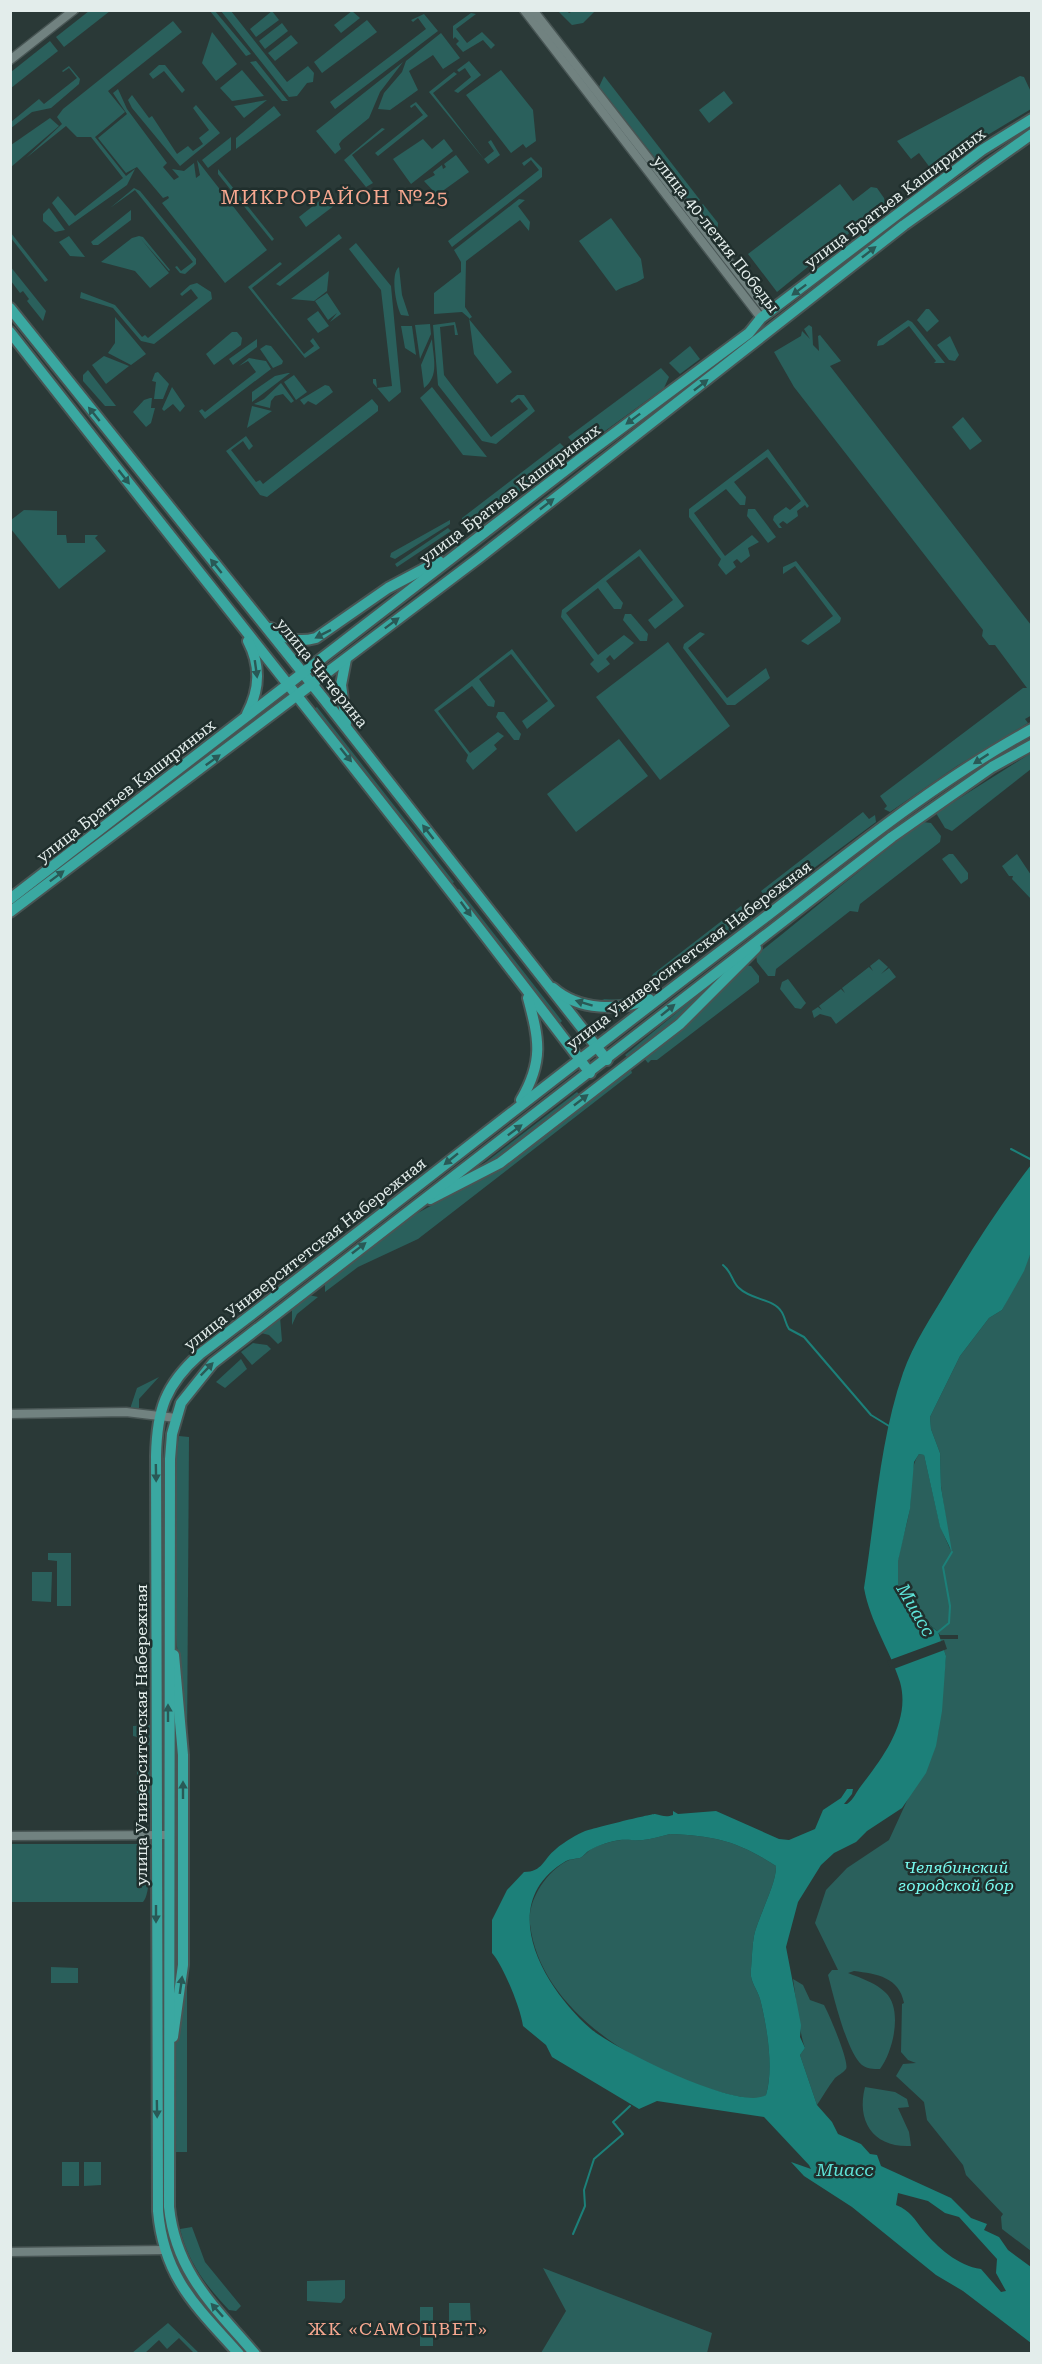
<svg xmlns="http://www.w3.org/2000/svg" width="1042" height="2364" viewBox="0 0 1042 2364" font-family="'Roboto Serif',serif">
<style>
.green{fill:#2a605c}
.water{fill:#1c8079;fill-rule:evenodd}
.pier{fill:#2a3937}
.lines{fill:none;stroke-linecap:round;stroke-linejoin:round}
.stream{stroke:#1c8079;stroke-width:2}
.minor-casing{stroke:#485554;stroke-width:11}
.major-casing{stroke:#485554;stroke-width:14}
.minor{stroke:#718280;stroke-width:8}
.major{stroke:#3aa8a1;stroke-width:10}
.oneway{fill:#295956}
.labels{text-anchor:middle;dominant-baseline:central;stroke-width:5;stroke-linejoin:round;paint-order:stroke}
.street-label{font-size:16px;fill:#e3edeb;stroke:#202f2d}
.park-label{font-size:16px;font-style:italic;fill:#79fcf1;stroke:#202f2d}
.water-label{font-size:18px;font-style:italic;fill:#5ee3d8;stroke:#202f2d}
.neighbourhood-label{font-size:18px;letter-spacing:1.5px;fill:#f7a890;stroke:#202f2d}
.quarter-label{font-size:20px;letter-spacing:1.5px;fill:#f7a890;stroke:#202f2d}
</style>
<rect width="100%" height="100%" fill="#2a3937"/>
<g class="green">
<polygon points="89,11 110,11 64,47 56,37"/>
<polygon points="210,11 215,11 251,54 246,56"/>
<polygon points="221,11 231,11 287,82 308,66 314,73 313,82 307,83 297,96 289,97"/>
<polygon points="272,11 279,20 256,37 250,29"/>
<polygon points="352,11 360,18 341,33 334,25"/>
<polygon points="558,11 567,11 569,13 573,11 595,11 583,23 572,25"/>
<polygon points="471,13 476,14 456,29 467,43 482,32 495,45 491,49 483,40 463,52 456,44 459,41 455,37 453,39 453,26"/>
<polygon points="424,14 438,31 335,109 330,102 426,29 418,18 413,22 411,20"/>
<polygon points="367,20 377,32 322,73 314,62"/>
<polygon points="173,21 182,32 108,91 125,112 95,137 126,176 135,169 127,185 69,226 52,203 58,196 75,216 123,178 91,137 77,137 66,126 26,158 62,124 57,117 63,109"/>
<polygon points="282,23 288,31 265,49 259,41"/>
<polygon points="212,32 237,64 216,81 202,63"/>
<polygon points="441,33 460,58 443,69 433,55 409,71 418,90 390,110 378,109 384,93 402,72 406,61"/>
<polygon points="291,35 298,43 275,61 268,53"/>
<polygon points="50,41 58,51 11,88 11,72"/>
<polygon points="256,61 288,101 282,101 250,62"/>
<polygon points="469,61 481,75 458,93 454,91 471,77 465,68 459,72 457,70"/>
<polygon points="403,62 380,92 369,118 342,140 339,144 341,149 335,154 316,131"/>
<polygon points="159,65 165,65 185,90 182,93 164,71 153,79 149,74"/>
<polygon points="69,66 80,79 79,84 51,108 32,112 11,128 11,122 39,99 44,104 77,78 69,68 63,72 62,71"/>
<polygon points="242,70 264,96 232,101 220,88"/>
<polygon points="501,70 533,110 536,141 526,148 523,144 511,153 466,95"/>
<polygon points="454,72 457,74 433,93 484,159 494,151 488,142 491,140 500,155 488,164 429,92"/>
<polygon points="604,76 700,200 693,206 599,87"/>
<polygon points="1020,76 1024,77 1031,92 1031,109 931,169 919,153 911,159 897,141"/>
<polygon points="118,89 127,109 167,163 163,167 174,180 179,177 172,169 184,171 194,163 196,178 200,175 197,160 267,250 225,283 162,203 169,198 168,196 163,198 137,167 126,173 98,138 127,114 113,93"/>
<polygon points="724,91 733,103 709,123 699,110"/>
<polygon points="132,95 149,118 152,116 177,154 188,146 193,151 203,144 199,138 209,130 193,108 196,105 220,133 180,166 132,108 128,100"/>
<polygon points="267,100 244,118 234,106"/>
<polygon points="416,102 428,116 378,156 375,153 423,115 415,105 411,108 410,106"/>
<polygon points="274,106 281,115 236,149 236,138"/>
<polygon points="50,118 59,126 11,167 11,145"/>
<polygon points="382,128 385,129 352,155 373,183 366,187 344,160"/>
<polygon points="231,137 231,150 208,168 202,160"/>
<polygon points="423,139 432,149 444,139 453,151 411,184 393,159"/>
<polygon points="456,155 469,172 437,195 424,181 435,175 433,172 442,165 443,169 446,167 444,164"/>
<polygon points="531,157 542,168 542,177 452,247 448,241 539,170 531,160 524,166 522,163"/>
<polygon points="218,169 274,239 272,241 218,174"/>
<polygon points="840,184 853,201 871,187 877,188 884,198 885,204 777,292 748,254"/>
<polygon points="134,188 140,191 196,259 196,264 185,274 180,273 175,267 177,266 181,271 193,262 135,190 110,208"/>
<polygon points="327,195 335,205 306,227 299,217"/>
<polygon points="519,199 525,200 518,206 530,222 529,231 520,220 466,261 465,307 472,317 469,319 512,372 497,384 474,354 469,318 462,312 434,314 434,293 461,272 461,262 454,250"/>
<polygon points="703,204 718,223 717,237 696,210"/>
<polygon points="49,208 65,230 55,232 43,221 43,214"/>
<polygon points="131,210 131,220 98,245 93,245 91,242"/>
<path d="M611,218L641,259L644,278C634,285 625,285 616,291L579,241Z"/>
<polygon points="10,233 11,233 48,280 45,282 11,238"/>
<polygon points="339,234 342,238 280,286 276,284"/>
<polygon points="69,236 85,257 70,256 59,242"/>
<polygon points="139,236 143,237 170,270 169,271 141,239 169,273 150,288 135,271 101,262 132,238"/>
<polygon points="356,243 391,286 401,392 389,402 373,383 373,379 376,379 377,388 392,386 381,290 349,249"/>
<polygon points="280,262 282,264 252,288 304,354 314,346 310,341 313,338 320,348 305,358 248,287"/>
<polygon points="10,266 46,311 43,321 27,301 29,299 23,291 20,293 11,281"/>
<path d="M399,267L402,295L409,316L401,315C396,306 390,273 399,267Z"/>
<polygon points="329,271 327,291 314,301 291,299"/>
<polygon points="197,283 211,292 212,299 154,344 141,341 113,308 80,298 81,292 115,305 142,337 145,335 148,338 198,298 191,289 182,296 180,294 190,285"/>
<polygon points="327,293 341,314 330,322 337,313 328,320 315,301"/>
<polygon points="926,309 929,309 939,321 927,332 917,320"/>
<polygon points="318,311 329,326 318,333 307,319"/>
<polygon points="115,317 146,354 131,365 108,353 115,343"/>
<polygon points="908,320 912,322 945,363 934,363 936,361 909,326 883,345 877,346 878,341"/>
<polygon points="455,322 458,335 455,335 454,325 440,327 444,375 491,437 528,409 519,398 512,403 510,401 517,395 524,395 535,411 496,444 482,441 438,385 433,325"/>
<polygon points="430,324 431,334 420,359 415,325"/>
<polygon points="809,325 812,327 813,345 819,351 818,336 820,335 841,361 830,366 1031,625 1032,715 1025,719 1028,723 957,766 890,812 884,809 887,806 880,796 1023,688 1027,688 995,645 989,645 982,636 983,630 794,387 774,352 801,336 802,331 810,339 804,329"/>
<polygon points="401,326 412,326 416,355 405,348"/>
<polygon points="232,332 237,332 242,338 241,345 214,365 206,354"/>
<polygon points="950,336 959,355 955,361 949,360 937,345"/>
<polygon points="257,339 257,347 233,365 229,359"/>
<path d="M432,339C433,357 440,376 424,388L421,365Z"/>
<polygon points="266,345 271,346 283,361 282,364 273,368 260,349"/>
<polygon points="690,346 700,359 680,374 669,363"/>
<polygon points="104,356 129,366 106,384 92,365"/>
<polygon points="249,358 266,361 271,369 205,419 199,411 202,409 205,412 256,372 248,361 239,366"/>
<polygon points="661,368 669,377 664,388 579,450 568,437"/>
<polygon points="88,370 116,406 105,406 83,381 83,375"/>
<polygon points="158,372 169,384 163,399 154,399 156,382 152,381 155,373"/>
<polygon points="288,373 290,373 252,402 252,392 275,376"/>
<polygon points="294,375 307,392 296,400 284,382"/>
<polygon points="281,383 294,401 291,403 283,394 275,396 271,401 270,408 254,404 264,399"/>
<polygon points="325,385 329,386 333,392 316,405 308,401 304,405 300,400"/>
<polygon points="172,387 185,406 180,412 173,404 164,411 162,409"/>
<polygon points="432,387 487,457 463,455 420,398"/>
<polygon points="150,398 152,398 151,408 155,408 151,423 146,427 133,412 144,400"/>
<polygon points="372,399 378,406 378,411 267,497 260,495 226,451 246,436 253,446 249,450 243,441 231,450 256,482 260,480 263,484"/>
<polygon points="252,406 272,411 247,428"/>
<polygon points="963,417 982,441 970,450 952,427"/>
<polygon points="560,443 568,451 566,458 473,527 462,521 462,518"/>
<polygon points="768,449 809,506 807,508 805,505 797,511 798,516 787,524 783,521 779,524 782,528 779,528 773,520 774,516 786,507 790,510 801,501 767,457 734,482 746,497 745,505 740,505 726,489 694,513 725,556 752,535 759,542 748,548 750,556 741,563 737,559 733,562 736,567 726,575 718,565 721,559 689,517 689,509"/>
<polygon points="748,509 755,509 776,537 768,543 747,516"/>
<polygon points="24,510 57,511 57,535 66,535 67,543 85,543 85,535 98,535 95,538 106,551 59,589 11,529 11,520"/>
<polygon points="450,520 450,524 395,559 390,557 391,553"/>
<polygon points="448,528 451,531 397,567 395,564"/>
<polygon points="640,549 684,606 655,629 648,620 673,600 639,556 606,581 623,603 621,609 614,609 598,588 566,613 598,655 624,635 634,643 614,660 610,655 606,659 610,664 598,673 590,664 594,660 561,617 562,610"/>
<polygon points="796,561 841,618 840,622 808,645 801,641 833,616 795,566 783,574 783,567"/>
<polygon points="625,614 631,614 648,634 647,641 640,641 623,620"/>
<polygon points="700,632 705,634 688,648 727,698 766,668 770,678 735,705 727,705 683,648 684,644"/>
<polygon points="668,642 730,726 660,780 596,697"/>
<polygon points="512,649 555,706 527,729 522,721 548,701 511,654 479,679 495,701 494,707 488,706 472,686 438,711 470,753 498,732 504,736 494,745 497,749 473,770 466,761 468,755 434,710"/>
<polygon points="317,707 454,882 451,885 314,709"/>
<polygon points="498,712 504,712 521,734 519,740 514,740 496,717"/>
<polygon points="619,739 648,776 576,832 547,794"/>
<polygon points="1031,753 1031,769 952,831 945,828 936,813"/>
<polygon points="863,812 869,819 875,815 876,822 763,906 761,904 767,899 761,891"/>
<path d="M923,822L931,823L941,836L940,842L860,904L858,912L850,911L776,969L775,976H768L757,962L756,955C812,911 865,864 923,822Z"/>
<polygon points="949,854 953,854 968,873 968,879 961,884 942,859"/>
<polygon points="1017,854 1031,875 1031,899 1012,879 1013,876 1009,876 1002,866"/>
<polygon points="459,889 562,1021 559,1024 456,891"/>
<path d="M741,906L748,914L752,911V918C739,927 726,935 713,944C688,961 635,1017 602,999C626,1001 642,997 653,974Z"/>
<polygon points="879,959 888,967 881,974 889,968 896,977 836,1024 831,1017 820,1014 814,1018 812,1011 818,1007 822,1010 819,1006 841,989 845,993 842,988 869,967 873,971 870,966"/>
<polygon points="745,965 751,966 759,976 759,982 657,1060 651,1060 648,1063 643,1057"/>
<polygon points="730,969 679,1020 629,1059 625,1055"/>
<polygon points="788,979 806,1003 801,1009 795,1008 780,989 782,982"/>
<polygon points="630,1067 632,1073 418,1239 358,1267 325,1292 325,1284 412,1216 492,1173"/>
<polygon points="577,1092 581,1096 497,1160 469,1175"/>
<path d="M1031,1252V2251L1002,2229L1001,2217L1003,2214L966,2175L963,2165L927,2120L924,2102L896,2076L903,2064L916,2063L908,2060L901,2052L902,2004L904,2003C899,1977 877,1974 854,1971L848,1973C861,1978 876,1983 886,1993C903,2010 893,2052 880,2069C873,2069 867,2069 862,2065C847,2053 833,1994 828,1975L832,1970H838L815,1923L826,1890L847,1868L889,1840L938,1733L946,1656L940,1639H958V1635H940C932,1622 910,1617 902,1602C887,1573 906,1537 910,1507C912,1490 909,1468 919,1454L924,1455L940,1526L950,1549L941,1486L940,1453L931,1429L930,1417L960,1356L989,1318L1002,1310Z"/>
<polygon points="309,1295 318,1297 297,1314 292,1325 292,1308"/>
<polygon points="280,1317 282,1341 278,1344 269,1335 261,1333"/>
<polygon points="253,1343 267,1345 271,1349 252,1365 241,1352"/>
<polygon points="241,1359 247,1369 225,1388 216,1382"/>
<polygon points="159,1377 139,1399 139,1409 130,1409 137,1388"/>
<polygon points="179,1436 189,1437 187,1748 175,1626 176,1455"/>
<polygon points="48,1553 71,1553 71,1606 57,1606 57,1561 48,1560"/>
<polygon points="32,1572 52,1572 51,1602 32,1601"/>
<polygon points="150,1725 150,1808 142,1808 142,1800 137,1799 137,1737 133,1736 133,1726"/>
<path d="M670,1834C716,1836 737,1841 776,1866C777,1883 758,1917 754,1936C752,1946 752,1958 751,1969C749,1981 757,1988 760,1999C767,2026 774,2068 766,2095L760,2100C671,2089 541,2022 530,1924C527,1901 546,1872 567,1861C571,1859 576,1859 580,1858C584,1856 587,1852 591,1849C598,1845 612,1841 621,1840C628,1839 636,1841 643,1840C652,1839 661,1836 670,1834Z"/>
<path d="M11,1844H142C151,1852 151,1894 143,1902H11Z"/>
<polygon points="187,1955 187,2152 176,2152 175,2047"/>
<polygon points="51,1967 78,1968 78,1983 51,1983"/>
<path d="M793,1979L803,1985L810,2000L824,2005C829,2014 850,2063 846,2069C843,2073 838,2075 835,2078C828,2087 823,2096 817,2105L800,2055L805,2048C799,2032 796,1998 793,1979Z"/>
<path d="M865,2087L895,2092L907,2099L909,2107L898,2108L909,2132L911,2146C874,2148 856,2122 865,2087Z"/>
<rect x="62" y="2162" width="17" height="24"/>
<polygon points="84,2162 101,2162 101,2185 84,2186"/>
<path d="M192,2227L205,2262L241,2306L236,2311L229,2310C206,2286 188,2262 180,2229Z"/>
<polygon points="543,2268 712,2333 707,2353 541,2353 566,2311"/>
<polygon points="345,2280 345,2298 341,2303 307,2301 307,2281"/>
<polygon points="449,2303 470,2303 471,2322 449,2322"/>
<rect x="420" y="2307" width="13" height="39"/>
<polygon points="168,2323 199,2353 194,2353 179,2338 167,2349 159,2340 145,2353 132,2353"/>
</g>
<path class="water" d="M1031,1165V1252L1024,1271L1002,1310L989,1318L960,1356L930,1417L931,1429L940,1453L941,1487L952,1552L940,1527L924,1455L919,1454L914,1462L910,1509L898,1561V1587L903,1605L938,1632L946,1656L942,1711L936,1746L926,1773L902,1808L867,1831L856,1842L834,1853L821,1865L798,1902L786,1947L801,2025L800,2037L805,2048L800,2055L817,2105L832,2122L838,2134L861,2144L870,2154L877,2155L881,2166L951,2198L971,2218L987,2224L984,2230L999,2237L1008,2250L1031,2267V2343L963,2291L936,2275L852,2207L804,2176L791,2162L811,2169L809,2165L764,2117L657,2101L639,2109L552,2057L546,2045L523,2026C521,2009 503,1965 492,1953V1920L507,1890L524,1872C543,1872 543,1859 556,1849C560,1845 577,1834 583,1832C589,1829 651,1814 655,1814C662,1815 665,1818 673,1815V1811L678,1814L716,1811L779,1839L789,1840L815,1829L823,1810L841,1798L847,1789H853L852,1794L844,1804H847C854,1799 856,1792 861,1786C883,1757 911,1721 900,1682C890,1650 870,1622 864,1588C875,1518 880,1439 903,1373C913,1344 932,1316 948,1289C974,1246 1000,1205 1031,1165ZM670,1834C716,1836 737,1841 776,1866C777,1883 758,1917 754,1936C752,1946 752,1958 751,1969C749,1981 757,1988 760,1999C767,2026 774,2069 766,2095C740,2112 615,2049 591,2029C545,1989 493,1904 566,1861C570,1859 575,1859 580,1858C584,1856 586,1852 590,1850C598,1845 612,1841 620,1840C628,1839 636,1841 643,1840C652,1839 661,1836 670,1834ZM898,2193L928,2201L945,2213L959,2217L997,2259L996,2273L1006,2291L1001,2292L981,2269C958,2266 937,2247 923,2230C914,2219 911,2211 896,2205Z"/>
<polygon class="pier" points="944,1640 947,1649 891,1670 887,1661"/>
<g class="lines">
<g class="stream">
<polyline points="1011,1149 1032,1160"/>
<path d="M723,1265C732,1272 732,1282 739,1288C751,1300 774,1299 781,1311C785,1316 785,1323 789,1329L804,1337L871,1415L889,1426"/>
<polyline points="938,1632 949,1623 950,1606 943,1567 952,1552"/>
<polyline points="573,2234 585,2206 584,2190 594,2159 623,2134 613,2122 630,2106"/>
</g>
<g class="minor-casing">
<g id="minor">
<polyline points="524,10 761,318"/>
<polyline points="533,10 769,313"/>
<polyline points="10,60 74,10"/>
<polyline points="10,1414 126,1412 176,1418"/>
<polyline points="10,1836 167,1835"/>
<polyline points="10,2252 164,2250"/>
</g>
</g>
<g class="major-casing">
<g id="major">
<polyline points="10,308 323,698 607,1060"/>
<path d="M10,332C203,579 401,823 590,1073"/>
<path d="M271,628C285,639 298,643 316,638L388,588L439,561"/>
<polyline points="346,659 341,685 346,723"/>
<path d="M247,714C260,689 261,666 248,641"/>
<polyline points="10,899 580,459 749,333 761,318 982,150 1032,119"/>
<polyline points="10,912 480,557 904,225 1032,134"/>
<path d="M553,988C579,1011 619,1011 649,999"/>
<path d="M521,1100C544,1061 539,1039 528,998"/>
<polyline points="430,1199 500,1163 680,1024 756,948"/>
<polyline points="173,2037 183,1965 183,1755 174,1655"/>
<path d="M239,2354C196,2306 164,2278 158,2211L156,1456C157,1410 165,1385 200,1354C389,1210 574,1062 763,919C850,852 935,782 1032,729"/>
<path d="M255,2354C214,2306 176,2273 169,2207L170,1459L172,1434L181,1403L213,1363L892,837L992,767L1032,745"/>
</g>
</g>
<use href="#minor" class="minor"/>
<use href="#major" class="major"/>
</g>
<defs><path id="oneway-solid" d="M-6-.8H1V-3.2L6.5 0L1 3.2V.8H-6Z" transform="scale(1.5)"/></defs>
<g class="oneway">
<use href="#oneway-solid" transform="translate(869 252) rotate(-38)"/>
<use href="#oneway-solid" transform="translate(799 290) rotate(143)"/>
<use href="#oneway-solid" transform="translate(701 385) rotate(-38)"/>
<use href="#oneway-solid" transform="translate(94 414) rotate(-129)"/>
<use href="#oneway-solid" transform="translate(633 419) rotate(143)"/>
<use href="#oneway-solid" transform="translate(124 477) rotate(52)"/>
<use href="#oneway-solid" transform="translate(547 504) rotate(-38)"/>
<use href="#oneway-solid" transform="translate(216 566) rotate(-129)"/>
<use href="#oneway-solid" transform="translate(392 623) rotate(-37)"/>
<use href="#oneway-solid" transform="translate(323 634) rotate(153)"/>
<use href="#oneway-solid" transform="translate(256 669) rotate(82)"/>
<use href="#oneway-solid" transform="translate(346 755) rotate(51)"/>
<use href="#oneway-solid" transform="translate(981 759) rotate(147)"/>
<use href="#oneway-solid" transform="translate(213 760) rotate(-36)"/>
<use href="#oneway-solid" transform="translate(428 832) rotate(-128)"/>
<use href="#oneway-solid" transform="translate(57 876) rotate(-37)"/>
<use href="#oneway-solid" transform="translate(466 909) rotate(54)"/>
<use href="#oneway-solid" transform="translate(584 1003) rotate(-163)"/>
<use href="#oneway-solid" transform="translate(668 1010) rotate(-39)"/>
<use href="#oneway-solid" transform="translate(581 1100) rotate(-38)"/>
<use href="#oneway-solid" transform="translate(515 1130) rotate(-37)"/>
<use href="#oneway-solid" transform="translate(451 1159) rotate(141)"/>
<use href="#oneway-solid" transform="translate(359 1248) rotate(-38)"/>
<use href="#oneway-solid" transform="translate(207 1369) rotate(-46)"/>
<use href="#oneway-solid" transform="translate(156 1473) rotate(89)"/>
<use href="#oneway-solid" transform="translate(168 1713) rotate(-90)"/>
<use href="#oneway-solid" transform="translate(183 1790) rotate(-90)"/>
<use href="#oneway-solid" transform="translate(156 1914) rotate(90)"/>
<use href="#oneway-solid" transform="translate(181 1985) rotate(-82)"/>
<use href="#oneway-solid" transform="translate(157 2109) rotate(89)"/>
<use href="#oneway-solid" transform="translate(217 2310) rotate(-132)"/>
</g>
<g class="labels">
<g class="street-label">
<text transform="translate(895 198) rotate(-37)">улица Братьев Кашириных</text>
<text transform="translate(716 234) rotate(52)">улица 40-летия Победы</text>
<text transform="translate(510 494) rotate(-37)">улица Братьев Кашириных</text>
<text transform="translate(322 673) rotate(51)">улица Чичерина</text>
<text transform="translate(126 791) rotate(-38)">улица Братьев Кашириных</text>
<text transform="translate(689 955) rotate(-37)">улица Университетская Набережная</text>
<text transform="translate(305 1254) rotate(-38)">улица Университетская Набережная</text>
<text transform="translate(141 1735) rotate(-90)">улица Университетская Набережная</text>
</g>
<g class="park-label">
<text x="956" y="1867">Челябинский<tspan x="956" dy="18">городской бор</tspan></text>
</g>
<g class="water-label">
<text transform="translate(916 1610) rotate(60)">Миасс</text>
<text x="845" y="2169">Миасс</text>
</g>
<g class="neighbourhood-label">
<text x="398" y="2328">ЖК «САМОЦВЕТ»</text>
</g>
<g class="quarter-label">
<text x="335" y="197">МИКРОРАЙОН №25</text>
</g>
</g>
<rect width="1042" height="2364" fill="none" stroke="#e3edeb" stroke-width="24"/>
</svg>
